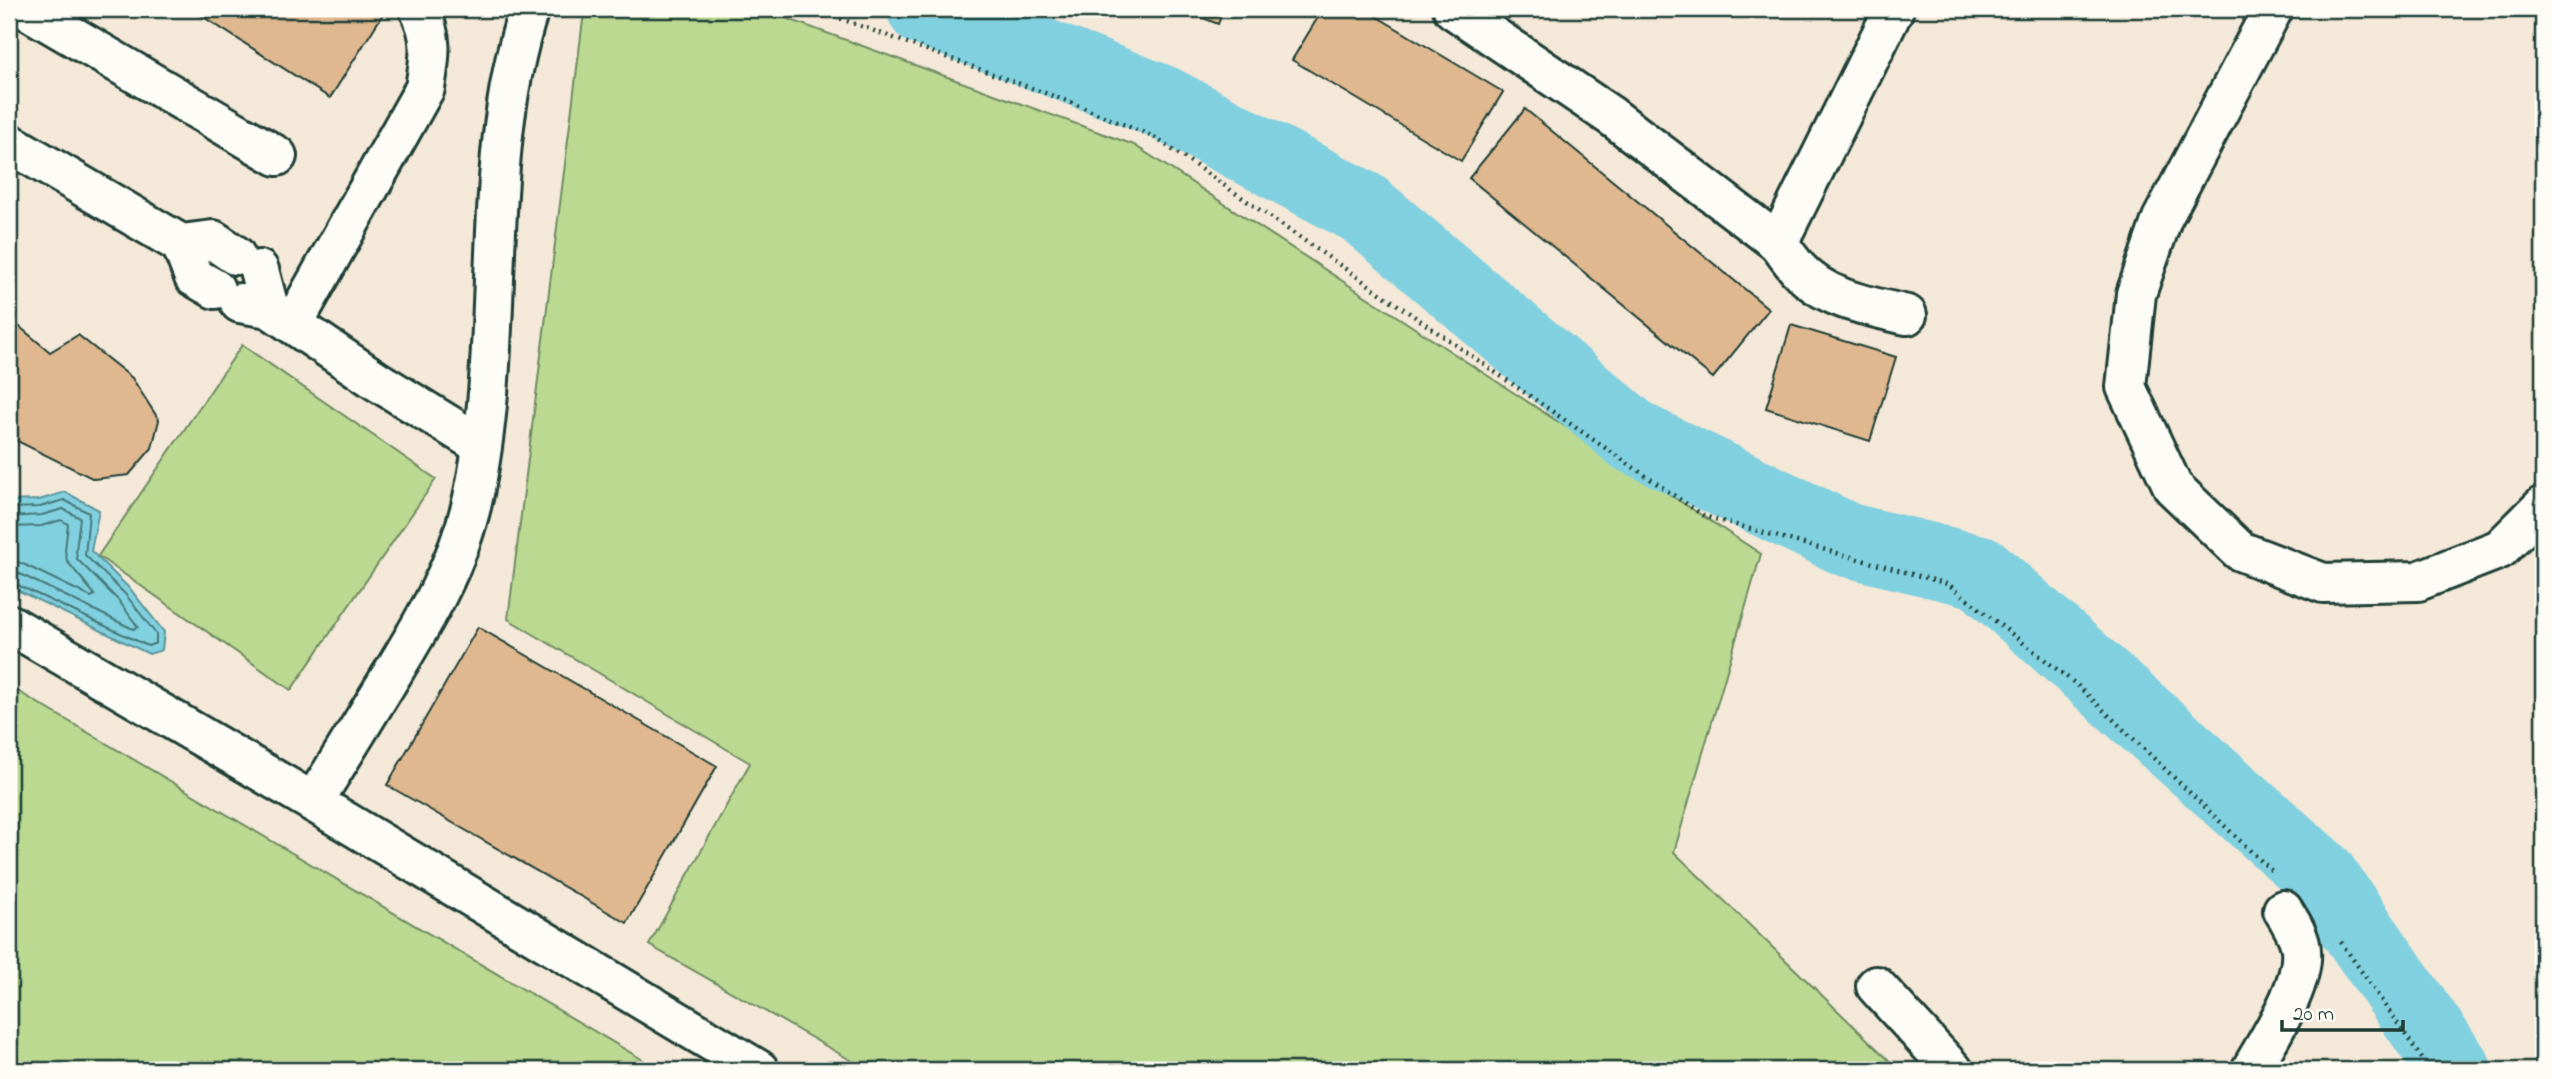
<svg xmlns="http://www.w3.org/2000/svg" width="2552" height="1079" viewBox="0 0 2552 1079" font-family="'Indie Flower',sans-serif">
<style>
.green{fill:#bcd991;stroke:#6e8b62;stroke-width:2}
.water{fill:#81d0df;stroke:#5a959b;stroke-width:2}
.lines{fill:none;stroke-linecap:round;stroke-linejoin:round}
.shore{stroke:#467878;stroke-width:2}
.river{stroke:#81d0df;stroke-width:74}
.building{fill:#dfb88f;stroke:#1f3d34;stroke-width:2}
.minor-casing{stroke:#1f3d34;stroke-width:44}
.path{stroke:#1f3d34;stroke-width:4.5;stroke-dasharray:2 5;stroke-linecap:butt}
.minor{stroke:#fdfcf7;stroke-width:38}
</style>
<rect width="100%" height="100%" fill="#f4e8d8"/>
<filter id="ink" filterUnits="userSpaceOnUse"><feTurbulence type="fractalNoise" baseFrequency=".0143" numOctaves="2"/><feDisplacementMap in="SourceGraphic" scale="14" xChannelSelector="R" yChannelSelector="G"/><feConvolveMatrix kernelMatrix="1 2 1 2 8 2 1 2 1" color-interpolation-filters="sRGB"/></filter>
<g filter="url(#ink)">
<g class="green">
<polygon points="589,9 761,9 1134,145 1761,554 1674,852 1899,1070 868,1070 649,945 750,763 508,619 583,20"/>
<polygon points="242,345 436,479 291,690 98,556"/>
<polygon points="9,686 660,1070 9,1070"/>
</g>
<polygon class="water" points="65,492 99,510 91,551 131,590 164,632 162,650 149,654 9,586 9,501 39,500"/>
<g class="lines">
<g class="shore">
<polyline points="9,508 40,507 64,500 89,513 85,555 126,595 156,634 156,643 148,646 9,581"/>
<polyline points="9,517 42,515 63,509 80,518 76,550 77,559 119,601 138,627 133,629 18,573 9,572"/>
<polyline points="9,527 41,526 61,520 68,524 65,550 67,561 95,595 91,597 21,563 9,561"/>
</g>
<polyline class="river" points="924,9 1162,102 1363,208 1634,437 1848,540 1980,572 2320,875 2455,1070"/>
</g>
<g class="building">
<polygon points="191,9 376,9 383,14 330,98"/>
<polygon points="1181,9 1224,9 1218,24"/>
<polygon points="1323,9 1364,9 1503,92 1461,161 1292,60"/>
<polygon points="1525,109 1769,309 1713,378 1469,178"/>
<polygon points="9,318 50,352 78,335 132,378 159,420 152,448 129,475 94,479 9,437"/>
<polygon points="1791,325 1896,357 1870,441 1766,408"/>
<polygon points="478,627 717,766 627,923 387,785"/>
</g>
<g class="lines">
<g class="minor-casing">
<g id="minor">
<polyline points="26,9 277,156"/>
<path d="M1453,9L1611,116L1778,243C1785,252 1791,261 1798,269C1826,300 1869,306 1907,315"/>
<polyline points="2273,9 2162,219 2136,294 2126,387 2173,487 2240,551 2323,583 2418,581 2500,549 2543,506"/>
<polyline points="9,143 181,244 213,240 235,255"/>
<polyline points="1778,243 1894,9"/>
<polyline points="181,244 194,277 215,289"/>
<polyline points="259,270 269,308"/>
<polyline points="240,303 269,308 377,381 481,445"/>
<path d="M293,324L425,88C430,57 434,38 419,9"/>
<polyline points="9,624 313,802 759,1070"/>
<path d="M313,802C338,763 362,723 386,684C422,625 458,567 473,498C508,337 478,166 529,9"/>
<polyline points="1876,986 1953,1070"/>
<path d="M2251,1070C2268,1040 2309,979 2300,944C2297,932 2290,921 2283,910"/>
</g>
</g>
<g class="path">
<polyline points="814,9 1067,101 1154,137 1704,516 1948,584 2077,685 2274,873"/>
<polyline points="2341,942 2430,1070"/>
</g>
<use href="#minor" class="minor"/>
</g>
</g>
<rect width="2552" height="1079" fill="none" stroke="#fdfcf7" stroke-width="35"/>
<rect x="18" y="18" width="2517" height="1044" fill="none" stroke="#1f3d34" stroke-width="2.5" filter="url(#ink)"/>
<path d="M2282 1020v10h121v-10" fill="none" stroke="#1f3d34" stroke-width="3.5"/>
<text x="2293" y="1020" font-size="21" fill="#1f3d34" stroke="#fdfcf7" stroke-width="5" paint-order="stroke">20 m</text>
</svg>
